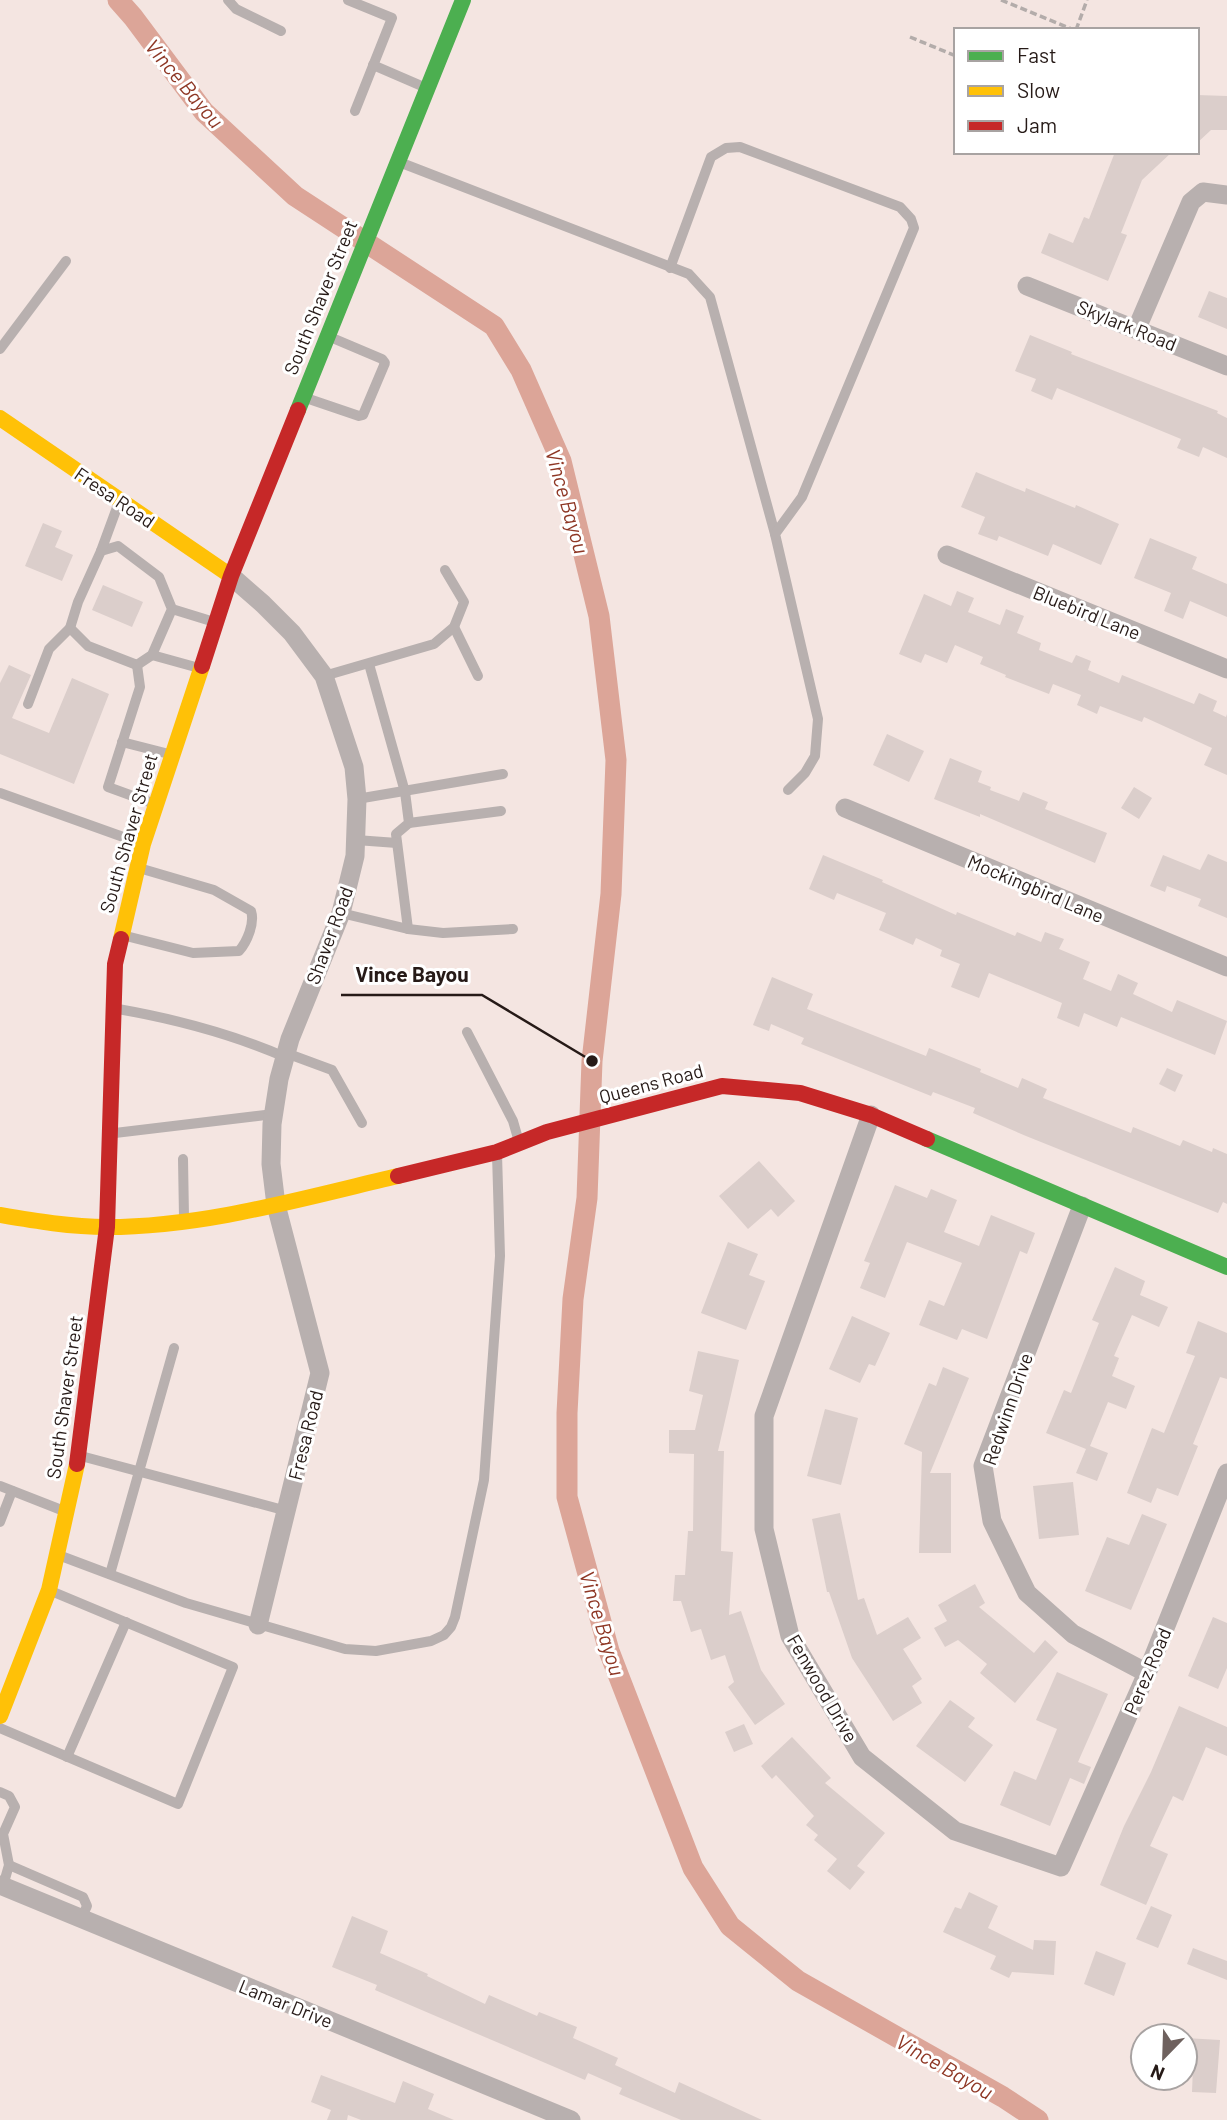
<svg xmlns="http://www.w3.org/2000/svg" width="1227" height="2120" viewBox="0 0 1227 2120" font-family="Barlow,sans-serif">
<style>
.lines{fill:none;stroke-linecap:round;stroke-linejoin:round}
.canal{stroke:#dca598;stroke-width:21}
.building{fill:#dbcecb}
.path{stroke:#b3acaa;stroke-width:3.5;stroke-dasharray:7 3.5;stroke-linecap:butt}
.lane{stroke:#b8b0af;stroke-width:10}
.street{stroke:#b8b0af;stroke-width:19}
.fast{stroke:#4caf50;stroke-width:16}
.slow{stroke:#ffc107;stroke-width:16}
.jam{stroke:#c62828;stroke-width:16}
.labels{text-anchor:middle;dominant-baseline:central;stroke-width:6;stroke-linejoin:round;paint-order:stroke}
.street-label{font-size:19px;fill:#261a17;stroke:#fff}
.water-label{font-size:21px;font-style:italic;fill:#8e3725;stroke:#fff}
.leader{fill:none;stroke:#261a17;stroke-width:2.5}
.callout-dot{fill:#261a17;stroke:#fff;stroke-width:2.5}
.callout-label{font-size:21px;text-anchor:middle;font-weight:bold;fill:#261a17;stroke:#fff;stroke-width:6;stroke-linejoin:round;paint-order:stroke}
</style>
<rect width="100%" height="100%" fill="#f4e5e1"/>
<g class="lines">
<polyline class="canal" points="118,0 133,17 204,112 295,196 494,326 521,370 561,461 599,616 616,760 611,894 592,1061 587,1198 573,1299 567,1413 567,1497 609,1651 693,1868 730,1926 798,1981 1003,2097 1038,2120"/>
</g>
<g class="building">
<polygon points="1197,95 1227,96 1227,130 1211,130 1197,143"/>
<polygon points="1115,152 1172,152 1142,180 1121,233 1127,235 1108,281 1041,253 1049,233 1073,243 1084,217 1089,219"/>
<polygon points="1209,291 1227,298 1227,329 1198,317"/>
<polygon points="1030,335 1072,352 1071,354 1218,411 1217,413 1227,418 1227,458 1203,447 1199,457 1177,448 1181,439 1057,388 1052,400 1031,391 1036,379 1015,371"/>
<polygon points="976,472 1025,492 1026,488 1075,508 1076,505 1119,524 1101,565 1053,544 1048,556 999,536 997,541 978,534 985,517 961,507"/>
<polygon points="43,523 62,531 55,547 73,555 62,581 25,566"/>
<polygon points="1150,538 1197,557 1192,569 1227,584 1227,617 1190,601 1183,619 1164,611 1171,593 1134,578"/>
<polygon points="103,585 143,602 132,627 92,610"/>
<polygon points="957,591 974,598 968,612 1000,625 1006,609 1024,616 1017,633 1041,643 1039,650 1072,663 1076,655 1091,661 1088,670 1119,683 1122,675 1194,704 1199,693 1217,701 1213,711 1226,717 1227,714 1227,775 1204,765 1212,748 1144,717 1142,722 1100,706 1097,714 1077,705 1081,695 1053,684 1049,694 1005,677 1006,675 980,664 983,657 955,645 947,663 925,654 921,663 899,654 924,594 951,606"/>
<polygon points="9,665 31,675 12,718 49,733 72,678 109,694 74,784 0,754 0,683"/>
<polygon points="887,734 924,751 909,782 873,765"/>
<polygon points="950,758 982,771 978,782 991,787 990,790 1019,801 1023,792 1048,802 1045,809 1107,833 1095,863 980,814 980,817 934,799"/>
<polygon points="1134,787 1152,798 1139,819 1121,808"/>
<polygon points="1208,854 1227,862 1227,918 1198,906 1201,899 1167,886 1165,892 1150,886 1163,855 1200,870"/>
<polygon points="823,855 883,880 882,882 956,915 957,912 1015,936 1017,932 1041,942 1045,932 1064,939 1059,949 1090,962 1083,979 1111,991 1118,974 1138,983 1133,994 1172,1012 1177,1000 1227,1021 1215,1055 1121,1017 1117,1027 1084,1013 1079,1027 1057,1018 1062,1003 989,973 979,998 951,987 960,964 940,956 942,950 916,938 913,945 879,930 886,913 837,893 834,900 809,889"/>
<polygon points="772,977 813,994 807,1009 926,1056 929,1048 981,1069 980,1072 1018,1088 1022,1078 1047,1089 1043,1098 1131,1133 1133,1127 1180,1146 1183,1140 1212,1152 1213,1148 1227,1154 1227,1204 1223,1202 1218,1213 1026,1136 973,1113 975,1108 933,1092 931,1096 801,1044 804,1038 771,1024 769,1031 753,1025"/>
<polygon points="1167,1068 1183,1075 1175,1092 1159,1084"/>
<polygon points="759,1161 795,1201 778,1217 771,1209 748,1229 719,1196"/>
<polygon points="895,1185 927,1198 931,1189 957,1200 944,1232 979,1246 991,1215 1035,1233 1027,1254 1020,1251 987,1339 962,1329 957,1340 919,1325 929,1300 944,1306 962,1263 907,1242 885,1298 860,1288 870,1263 864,1261"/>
<polygon points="728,1242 758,1254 749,1275 765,1281 746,1330 701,1313"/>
<polygon points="1115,1267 1145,1281 1140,1295 1168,1307 1159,1327 1132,1315 1114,1356 1119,1358 1112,1376 1135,1386 1126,1409 1108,1402 1090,1446 1108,1453 1097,1481 1076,1473 1086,1449 1046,1433 1064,1390 1071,1393 1099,1323 1092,1320"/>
<polygon points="852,1316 890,1333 875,1366 869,1364 860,1383 829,1369"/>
<polygon points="1198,1321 1227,1333 1227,1379 1220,1377 1193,1444 1198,1446 1178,1496 1157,1488 1151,1503 1127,1493 1152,1428 1164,1433 1195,1356 1186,1353"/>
<polygon points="698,1351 739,1360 718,1451 724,1451 721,1551 733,1552 729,1615 741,1611 761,1670 785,1704 755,1725 728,1687 734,1682 725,1655 711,1660 701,1629 691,1632 681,1601 673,1601 675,1575 685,1575 688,1531 693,1531 694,1454 669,1453 669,1430 695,1430 703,1395 689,1391"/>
<polygon points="943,1367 969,1378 930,1473 951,1473 951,1553 919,1553 922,1452 904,1444 929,1383 936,1386"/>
<polygon points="825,1409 858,1418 841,1485 807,1476"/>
<polygon points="1073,1482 1079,1535 1039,1539 1033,1486"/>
<polygon points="840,1513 858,1600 864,1598 877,1635 908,1617 921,1638 903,1649 922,1679 912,1686 922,1703 893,1721 852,1658 829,1592 827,1592 812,1519"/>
<polygon points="1142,1514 1167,1524 1131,1610 1085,1591 1107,1537 1129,1545"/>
<polygon points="975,1584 985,1603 979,1607 1034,1653 1045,1640 1058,1652 1015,1703 980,1673 987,1664 958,1640 945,1647 934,1628 947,1621 938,1605"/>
<polygon points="1213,1617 1227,1623 1227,1668 1218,1689 1188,1676"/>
<polygon points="1057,1672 1108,1694 1078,1762 1091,1767 1084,1784 1070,1778 1050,1826 1000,1805 1014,1771 1036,1780 1057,1729 1036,1720"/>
<polygon points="950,1700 975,1718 968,1727 993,1745 965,1782 916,1746"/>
<polygon points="1179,1706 1227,1727 1227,1756 1206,1747 1183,1801 1173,1796 1150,1846 1168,1854 1146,1905 1100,1885 1124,1826 1151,1772"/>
<polygon points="744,1724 753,1744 734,1752 725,1732"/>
<polygon points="792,1737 831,1778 825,1783 885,1833 857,1866 865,1872 850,1890 827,1871 837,1859 814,1840 818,1835 806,1825 814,1816 776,1775 772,1779 761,1766"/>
<polygon points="969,1892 998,1906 988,1928 1033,1950 1034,1940 1056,1941 1054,1975 1012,1972 1009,1978 990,1969 996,1956 943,1932 955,1907 961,1909"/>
<polygon points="1151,1906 1172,1915 1158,1948 1136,1939"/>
<polygon points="352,1916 388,1931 380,1953 428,1974 427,1976 485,2004 489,1995 537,2016 539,2012 577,2027 573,2038 618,2058 615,2065 675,2093 679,2082 762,2120 681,2120 619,2094 622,2088 588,2073 585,2080 375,1990 377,1985 332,1967"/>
<polygon points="1193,1948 1227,1961 1227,1980 1187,1964"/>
<polygon points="1096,1951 1126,1963 1114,1996 1084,1984"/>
<polygon points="1185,2038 1220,2040 1216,2093 1192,2092 1193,2066 1185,2065"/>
<polygon points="321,2075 395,2103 403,2081 434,2094 428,2109 454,2120 361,2120 348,2115 347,2120 327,2120 331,2110 311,2102"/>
</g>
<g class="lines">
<g class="path">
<polyline points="1001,0 1074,30"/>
<polyline points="1076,30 1087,0"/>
<polyline points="910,37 956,56"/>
</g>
<g class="lane">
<polyline points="228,0 236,9 281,31"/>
<polyline points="348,0 392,18 355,111"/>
<polyline points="373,65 424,87"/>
<polyline points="399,162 689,274 710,297 775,534"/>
<polyline points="670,268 711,157 726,148 740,147 900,207 911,219 914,228 802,497 775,534 818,719 815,756 805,773 788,790"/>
<polyline points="0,349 66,261"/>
<polyline points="306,398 359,416 363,415 385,363 382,359 330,337"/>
<polyline points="172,609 211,621"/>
<polyline points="454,627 478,676"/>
<polyline points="70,628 88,646 137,665 152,655 172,609 159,577 118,546 101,551"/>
<polyline points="152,655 199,668"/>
<polyline points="369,664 405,792 409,823 396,834 408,929"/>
<polyline points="137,665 140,687 108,787 152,803"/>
<polyline points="324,676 434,644 454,627 464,602 445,570"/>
<polyline points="28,704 49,649 70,628 78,602 101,551 119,502"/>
<polyline points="122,742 169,754"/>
<polyline points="0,793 140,843"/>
<polyline points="357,799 503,774"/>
<polyline points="409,823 501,811"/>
<polyline points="356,840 397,843"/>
<polyline points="341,913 408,929 443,933 513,929"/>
<path d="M126,936L193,953L239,951C247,942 255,923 251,911L214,890L139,868"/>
<path d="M118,1009C175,1019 232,1034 285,1057"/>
<polyline points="467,1032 513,1121 519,1142"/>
<polyline points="286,1053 332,1070 362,1123"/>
<polyline points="115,1133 274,1114"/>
<polyline points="183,1159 184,1217"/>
<polyline points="81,1456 287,1511"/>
<polyline points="0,1486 64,1511"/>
<polyline points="0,1522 12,1491"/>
<polyline points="61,1556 186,1603 345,1649 376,1651 431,1641 444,1635 451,1627 455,1617 484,1480 500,1256 497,1154"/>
<polyline points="110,1574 174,1348"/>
<polyline points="0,1728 178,1804 233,1667 51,1591"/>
<polyline points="67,1757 126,1622"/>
<polyline points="0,1792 9,1796 15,1807 3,1834 9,1865 3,1886"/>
<polyline points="9,1865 83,1897 87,1906 81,1919"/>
</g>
<g class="street">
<polyline points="1027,286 1227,366"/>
<polyline points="1137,328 1191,202 1203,192 1227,195"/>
<polyline points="947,555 1227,669"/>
<polyline points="231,576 263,604 292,633 324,676 354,767 357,799 355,856 341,913 290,1039 279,1079 272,1124 271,1164 276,1205 320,1373 258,1625"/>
<polyline points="845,808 1227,967"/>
<polyline points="871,1115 764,1416 764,1529 790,1636 862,1757 955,1831 1061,1867 1147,1673 1227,1473"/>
<polyline points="1082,1206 983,1466 992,1521 1027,1593 1073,1634 1147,1673"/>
<polyline points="0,1885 571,2120"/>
</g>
<g class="fast">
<polyline points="298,410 463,0"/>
<polyline points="927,1139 1227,1267"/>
</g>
<g class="slow">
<polyline points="0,418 231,576"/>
<polyline points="121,939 143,844 202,666"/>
<path d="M0,1215C35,1221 71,1227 107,1227C205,1227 303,1198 398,1176"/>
<polyline points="0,1716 49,1590 77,1464"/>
</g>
<g class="jam">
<polyline points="202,666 231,576 298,410"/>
<polyline points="398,1176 497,1152 547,1132 722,1086 800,1093 871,1115 927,1139"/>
<polyline points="77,1464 107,1227 115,964 121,939"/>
</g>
</g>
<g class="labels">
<g class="street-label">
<text transform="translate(320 297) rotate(-68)">South Shaver Street</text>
<text transform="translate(1127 325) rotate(22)">Skylark Road</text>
<text transform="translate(115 497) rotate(34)">Fresa Road</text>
<text transform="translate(1087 612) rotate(22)">Bluebird Lane</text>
<text transform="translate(128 833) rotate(-74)">South Shaver Street</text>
<text transform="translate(1036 888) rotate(23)">Mockingbird Lane</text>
<text transform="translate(329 935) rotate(-70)">Shaver Road</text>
<text transform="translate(651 1083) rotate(-15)">Queens Road</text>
<text transform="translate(64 1397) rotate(-82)">South Shaver Street</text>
<text transform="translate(1007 1409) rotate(-71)">Redwinn Drive</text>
<text transform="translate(305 1435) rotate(-76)">Fresa Road</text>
<text transform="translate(1147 1671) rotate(-67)">Perez Road</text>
<text transform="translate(823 1688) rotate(60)">Fenwood Drive</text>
<text transform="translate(286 2003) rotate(22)">Lamar Drive</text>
</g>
<g class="water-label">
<text transform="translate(185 83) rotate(50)">Vince Bayou</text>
<text transform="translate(568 501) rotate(74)">Vince Bayou</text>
<text transform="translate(603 1623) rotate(73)">Vince Bayou</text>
<text transform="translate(945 2066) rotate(30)">Vince Bayou</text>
</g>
</g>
<path class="leader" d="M592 1061L482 995H341"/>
<circle class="callout-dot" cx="592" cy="1061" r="7"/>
<g class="callout-label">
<text x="412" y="982">Vince Bayou</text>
</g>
<rect x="954" y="28" width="245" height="126" fill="#ffffff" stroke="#a8a3a2" stroke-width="2"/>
<rect x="968" y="51" width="35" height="10" fill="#4caf50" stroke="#a8a3a2" stroke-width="2"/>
<text x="1017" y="63" font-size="21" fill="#261a17">Fast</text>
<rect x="968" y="86" width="35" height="10" fill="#ffc107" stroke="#a8a3a2" stroke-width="2"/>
<text x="1017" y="98" font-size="21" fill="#261a17">Slow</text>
<rect x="968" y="121" width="35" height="10" fill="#c62828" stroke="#a8a3a2" stroke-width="2"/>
<text x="1017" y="133" font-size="21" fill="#261a17">Jam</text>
<g transform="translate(1164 2057) rotate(203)"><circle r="33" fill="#ffffff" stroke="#a8a3a2" stroke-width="2"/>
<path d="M0-5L12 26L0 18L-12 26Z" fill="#6e615e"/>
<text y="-10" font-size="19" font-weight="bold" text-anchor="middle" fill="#261a17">N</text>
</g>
</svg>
